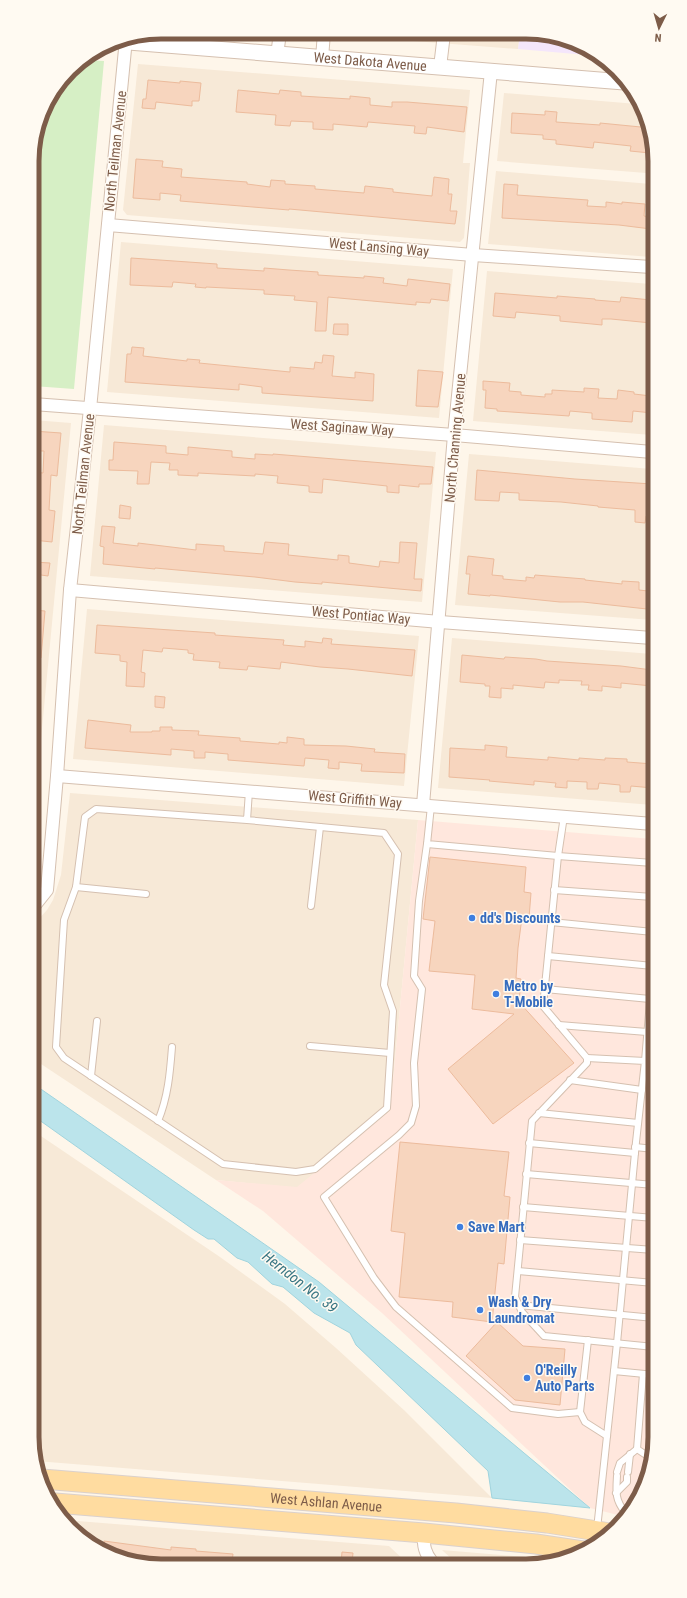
<svg xmlns="http://www.w3.org/2000/svg" width="687" height="1598" viewBox="0 0 687 1598" font-family="'Roboto Condensed',sans-serif">
<style>
.residential{fill:#f7e9d7}
.commercial{fill:#ffe7dd}
.education{fill:#f4e6fb}
.green{fill:#d6efc5}
.water{fill:#bbe4eb;stroke:#a0d4de}
.building{fill:#f7d5be;stroke:#ecbb9c}
.lines{fill:none;stroke-linecap:round;stroke-linejoin:round}
.service-casing{stroke:#d5c0b0;stroke-width:8}
.minor-casing{stroke:#d5c0b0;stroke-width:14}
.tertiary-casing{stroke:#d5c0b0;stroke-width:17}
.primary-casing{stroke:#dbd1cc;stroke-width:21}
.service{stroke:#fff;stroke-width:6}
.minor{stroke:#fff;stroke-width:12}
.tertiary{stroke:#fff;stroke-width:15}
.primary{stroke:#ffdca0;stroke-width:19}
.shop-dot{fill:#3f7fe0;stroke:#fffaf2;stroke-width:1.5}
.labels{text-anchor:middle;dominant-baseline:central;stroke-width:3;stroke-linejoin:round;paint-order:stroke}
.street-label{font-size:14px;fill:#7d5c49;stroke:#fffaf2}
.shop-label{font-size:14px;font-weight:bold;fill:#366cbe;stroke:#fffaf2;text-anchor:start}
.water-label{font-size:15px;font-style:italic;fill:#3a7784;stroke:#fffaf2}
.rim{fill:none;stroke:#7d5c49;stroke-width:5}
</style>
<rect width="100%" height="100%" fill="#fef6ea"/>
<g class="residential">
<polygon points="311,33 520,34 518,49"/>
<polygon points="138,64 470,90 463,163 470,163 464,238 460,242 127,215 123,210"/>
<polygon points="504,93 637,104 651,128 646,173 497,161"/>
<polygon points="496,171 651,184 651,257 488,244"/>
<polygon points="121,242 453,269 439,418 107,392"/>
<polygon points="487,271 651,284 652,435 473,421"/>
<polygon points="33,420 71,423 34,813"/>
<polygon points="104,425 436,452 422,602 90,576"/>
<polygon points="469,454 652,469 652,620 455,605"/>
<polygon points="87,609 419,636 404,786 73,759"/>
<polygon points="452,638 652,654 653,805 438,788"/>
<polygon points="70,793 418,820 390,1111 297,1188 216,1180 35,1060 35,923 47,910 53,900 61,875"/>
<polygon points="35,1132 220,1257 285,1304 336,1348 405,1411 492,1498 36,1461"/>
<polygon points="65,1520 389,1546 406,1562 136,1564 104,1553 70,1528"/>
<polygon points="442,1550 548,1559 551,1562 455,1562"/>
</g>
<polygon class="commercial" points="418,820 653,839 655,1445 645,1486 626,1517 590,1508 382,1313 263,1211 216,1180 297,1187 390,1111"/>
<polygon class="education" points="520,34 551,34 583,45 598,56 518,49"/>
<polygon class="green" points="83,60 104,61 74,389 33,386 32,152 45,104 76,64"/>
<polygon class="water" points="35,1085 319,1282 590,1508 492,1498 488,1471 356,1345 350,1333 314,1313 283,1287 272,1284 248,1262 237,1258 214,1239 208,1239 194,1230 35,1117"/>
<g class="building">
<polygon points="148,80 180,83 180,81 201,83 199,101 192,101 192,106 156,102 155,109 142,108 143,99 146,99"/>
<polygon points="238,90 279,94 280,90 301,92 301,96 350,99 350,96 370,98 370,105 392,107 392,102 407,102 467,107 464,132 427,127 426,134 414,133 415,126 368,122 367,127 333,124 333,130 313,129 313,122 291,121 290,126 275,125 276,115 236,112"/>
<polygon points="545,111 557,112 556,122 600,125 600,123 651,128 650,153 630,151 631,146 594,142 593,148 556,144 556,140 543,139 543,135 511,133 512,113 545,115"/>
<polygon points="136,159 163,161 162,167 182,169 181,177 247,182 247,184 270,187 271,180 285,181 285,184 315,186 315,189 364,193 365,186 393,189 393,192 432,196 434,177 449,179 448,194 452,194 450,211 457,211 455,224 289,209 289,210 180,201 181,195 160,193 160,200 133,198"/>
<polygon points="504,184 518,185 517,195 588,200 587,206 606,207 606,202 622,204 622,202 645,204 644,216 651,217 651,229 619,225 502,218"/>
<polygon points="131,258 217,264 217,268 264,271 264,268 289,270 318,272 318,275 364,278 364,276 384,278 383,283 407,286 408,279 450,284 448,301 431,299 430,303 416,302 416,305 328,297 326,331 315,331 317,302 294,300 295,296 264,294 264,290 206,287 206,288 195,287 196,284 173,282 172,287 130,285"/>
<polygon points="495,293 557,298 557,296 595,299 595,300 620,302 621,297 651,300 651,323 611,319 602,319 602,325 592,324 560,321 560,316 516,312 515,318 493,316"/>
<polygon points="334,324 348,324 348,335 333,334"/>
<polygon points="132,347 144,348 143,356 187,361 187,359 200,360 199,363 290,372 290,367 314,369 315,362 322,363 323,355 334,356 332,376 355,378 355,372 374,374 373,401 262,393 262,387 239,384 239,390 125,382 127,354 131,354"/>
<polygon points="418,370 443,372 438,407 416,406"/>
<polygon points="483,381 510,383 509,391 521,392 521,395 545,397 545,394 552,394 552,390 584,392 584,388 599,389 598,398 617,399 618,390 634,392 634,394 651,396 652,413 633,411 632,422 592,419 592,413 570,411 569,416 497,411 497,409 485,408 486,390 483,390"/>
<polygon points="33,431 61,433 57,476 51,475 49,510 55,511 52,542 33,540 33,472 43,473 44,451 33,451"/>
<polygon points="114,442 166,446 166,453 188,455 188,447 232,451 232,457 255,459 255,454 273,455 273,454 433,467 431,484 419,484 419,487 399,485 399,493 387,492 387,486 323,479 322,493 309,492 309,486 277,483 278,476 255,474 255,476 198,473 198,476 178,475 178,470 169,470 170,463 151,462 149,484 137,484 138,471 109,470 109,460 113,460"/>
<polygon points="477,470 575,479 652,484 652,516 646,516 645,523 635,522 635,510 598,507 598,506 561,502 519,500 519,493 500,492 499,501 475,500"/>
<polygon points="120,505 131,507 130,519 119,518"/>
<polygon points="102,526 115,527 113,543 138,546 138,543 196,550 196,544 224,546 224,551 263,554 265,542 289,544 288,555 338,560 338,555 349,556 349,563 379,567 380,561 399,563 400,542 417,543 414,579 422,579 421,591 322,582 322,584 295,582 255,577 155,568 155,569 103,564 104,547 100,546"/>
<polygon points="468,556 494,559 492,575 503,576 503,579 526,581 526,577 534,578 535,575 585,579 585,580 622,584 622,581 639,582 639,590 648,591 647,609 583,602 560,602 490,595 490,596 468,594 470,574 466,574"/>
<polygon points="34,562 50,563 48,576 34,574"/>
<polygon points="34,610 45,611 41,658 34,658"/>
<polygon points="97,625 215,633 215,635 284,640 283,645 305,647 305,641 322,643 323,638 332,639 331,644 415,650 412,676 348,669 320,667 281,662 280,669 248,666 247,670 219,668 220,662 193,660 194,654 188,653 188,650 163,648 162,652 143,650 141,672 145,673 144,687 126,686 127,662 120,661 120,655 95,653"/>
<polygon points="462,655 504,659 505,657 536,659 547,661 621,666 652,670 652,686 621,683 621,688 602,686 602,691 588,690 589,685 581,685 582,681 559,680 559,683 545,682 544,688 513,685 513,689 501,688 501,698 489,697 490,686 485,686 485,684 460,682"/>
<polygon points="155,696 165,697 164,708 155,707"/>
<polygon points="88,720 131,725 130,732 152,732 152,731 160,731 160,727 172,727 172,730 199,731 198,735 240,738 240,741 279,744 279,742 287,743 287,737 304,739 304,745 346,746 375,749 374,752 405,754 404,773 361,771 362,764 339,762 339,769 328,768 329,760 305,758 304,766 228,760 228,754 205,752 205,758 194,758 194,751 171,749 171,755 85,748"/>
<polygon points="485,745 507,747 506,757 548,760 548,757 579,760 579,758 605,760 605,758 627,759 627,762 653,764 653,788 631,786 630,792 620,792 620,785 599,783 598,789 587,789 587,782 567,781 567,788 555,787 556,783 534,781 534,785 489,781 490,780 449,777 450,748 485,750"/>
<polygon points="430,857 526,867 524,892 531,893 529,918 522,917 518,948 516,978 521,979 519,1002 574,1063 493,1124 448,1069 514,1014 472,1009 475,975 429,971 435,921 423,919"/>
<polygon points="400,1142 509,1152 504,1196 510,1197 504,1264 498,1263 492,1322 452,1317 453,1302 399,1297 405,1233 391,1231"/>
<polygon points="497,1322 523,1346 565,1349 560,1405 515,1400 466,1356"/>
<polygon points="104,1541 171,1550 171,1547 196,1549 196,1551 233,1554 232,1563 138,1564 138,1560 120,1558 104,1553"/>
<polygon points="342,1552 353,1553 352,1563 341,1563"/>
</g>
<g class="lines">
<g class="service-casing">
<g id="service">
<polyline points="431,806 427,844 558,856 653,863"/>
<polyline points="564,816 558,856 543,1006 587,1058 587,1063 532,1121 515,1297 522,1312 544,1336 654,1347"/>
<polyline points="247,820 384,833 398,854 384,985 393,1011 387,1108 315,1169 296,1172 223,1164 64,1058 56,1047 64,920 76,887 85,817 96,809 247,820 249,791"/>
<polyline points="427,844 419,901 414,976 422,989 414,1063 416,1106 411,1123 399,1135 324,1197 374,1278 396,1307 512,1408 558,1414 580,1412"/>
<polyline points="76,887 146,894"/>
<polyline points="554,890 653,897"/>
<polyline points="311,906 320,827"/>
<polyline points="551,922 653,932"/>
<polyline points="548,956 653,966"/>
<polyline points="653,966 645,1061 654,1062"/>
<polyline points="545,989 650,999"/>
<polyline points="559,1025 647,1032"/>
<polyline points="310,1046 390,1053"/>
<polyline points="587,1058 645,1061 636,1142 617,1343 597,1529"/>
<polyline points="91,1076 97,1021"/>
<polyline points="570,1080 642,1090"/>
<polyline points="539,1113 638,1123"/>
<path d="M158,1121C168,1097 170,1073 172,1047"/>
<polyline points="529,1143 635,1153"/>
<polyline points="635,1147 654,1149"/>
<polyline points="526,1174 654,1185"/>
<polyline points="523,1207 654,1218"/>
<polyline points="520,1240 654,1250"/>
<polyline points="518,1271 654,1283"/>
<polyline points="519,1305 654,1318"/>
<polyline points="588,1340 580,1412 585,1422 607,1436"/>
<polyline points="614,1371 655,1375"/>
<polyline points="643,1374 637,1449 646,1455 652,1455"/>
<polyline points="617,1472 620,1463 637,1449"/>
<polyline points="628,1472 630,1454"/>
<path d="M617,1476C616,1492 615,1500 625,1512L629,1513"/>
<polyline points="616,1493 627,1482 627,1477"/>
</g>
</g>
<g class="minor-casing">
<g id="minor">
<polyline points="201,47 202,32"/>
<polyline points="277,55 280,33"/>
<polyline points="322,58 324,33"/>
<polyline points="440,67 444,34"/>
<polyline points="108,225 473,255 651,267"/>
<polyline points="33,404 454,435 652,452"/>
<polyline points="70,590 440,622 652,638"/>
<polyline points="57,776 653,824"/>
<polyline points="423,805 454,435 491,71"/>
<polyline points="35,905 47,890 57,776 70,590 90,409 126,39"/>
<path d="M424,1533C423,1546 425,1553 432,1562"/>
</g>
</g>
<g class="tertiary-casing">
<g id="tertiary">
<path id="s1" d="M116,41L624,82"/>
</g>
</g>
<g class="primary-casing">
<g id="primary">
<path id="s2" d="M42,1479L456,1513L547,1523L610,1533"/>
<polyline points="55,1503 424,1533 536,1544 583,1551"/>
</g>
</g>
<use href="#service" class="service"/>
<use href="#minor" class="minor"/>
<use href="#tertiary" class="tertiary"/>
<use href="#primary" class="primary"/>
</g>
<g class="shop-dot">
<circle cx="472" cy="918" r="4"/>
<circle cx="496" cy="994" r="4"/>
<circle cx="460" cy="1227" r="4"/>
<circle cx="480" cy="1310" r="4"/>
<circle cx="527" cy="1378" r="4"/>
</g>
<g class="labels">
<g class="street-label">
<text stroke="none"><textPath href="#s1" startOffset="255">West Dakota Avenue</textPath></text>
<text transform="translate(115 151) rotate(-84)">North Teilman Avenue</text>
<text transform="translate(379 247) rotate(5)">West Lansing Way</text>
<text transform="translate(342 427) rotate(4)">West Saginaw Way</text>
<text transform="translate(455 438) rotate(-85)">North Channing Avenue</text>
<text transform="translate(83 474) rotate(-84)">North Teilman Avenue</text>
<text transform="translate(361 615) rotate(5)">West Pontiac Way</text>
<text transform="translate(355 799) rotate(5)">West Griffith Way</text>
<text stroke="none"><textPath href="#s2" startOffset="285">West Ashlan Avenue</textPath></text>
</g>
<g class="shop-label">
<text x="480" y="918">dd's Discounts</text>
<text x="504" y="986">Metro by<tspan x="504" dy="16">T-Mobile</tspan></text>
<text x="468" y="1227">Save Mart</text>
<text x="488" y="1302">Wash &amp; Dry<tspan x="488" dy="16">Laundromat</tspan></text>
<text x="535" y="1370">O'Reilly<tspan x="535" dy="16">Auto Parts</tspan></text>
</g>
<g class="water-label">
<text transform="translate(300 1282) rotate(38)">Herndon No. 39</text>
</g>
</g>
<path d="M0 0H687V1598H0ZM161 39H526A122 122 0 0 1 648 161V1437A122 122 0 0 1 526 1559H161A122 122 0 0 1 39 1437V161A122 122 0 0 1 161 39Z" fill="#fffaf2" fill-rule="evenodd"/>
<path class="rim" d="M161 39H526A122 122 0 0 1 648 161V1437A122 122 0 0 1 526 1559H161A122 122 0 0 1 39 1437V161A122 122 0 0 1 161 39Z"/>
<g transform="translate(659 28) rotate(185)" stroke="#fffaf2" stroke-width="3" paint-order="stroke">
<path d="M0-3L7 15L0 10L-7 15Z" fill="#7d5c49"/>
<text y="-6" font-size="11" font-weight="bold" text-anchor="middle" fill="#7d5c49">N</text>
</g>
</svg>
